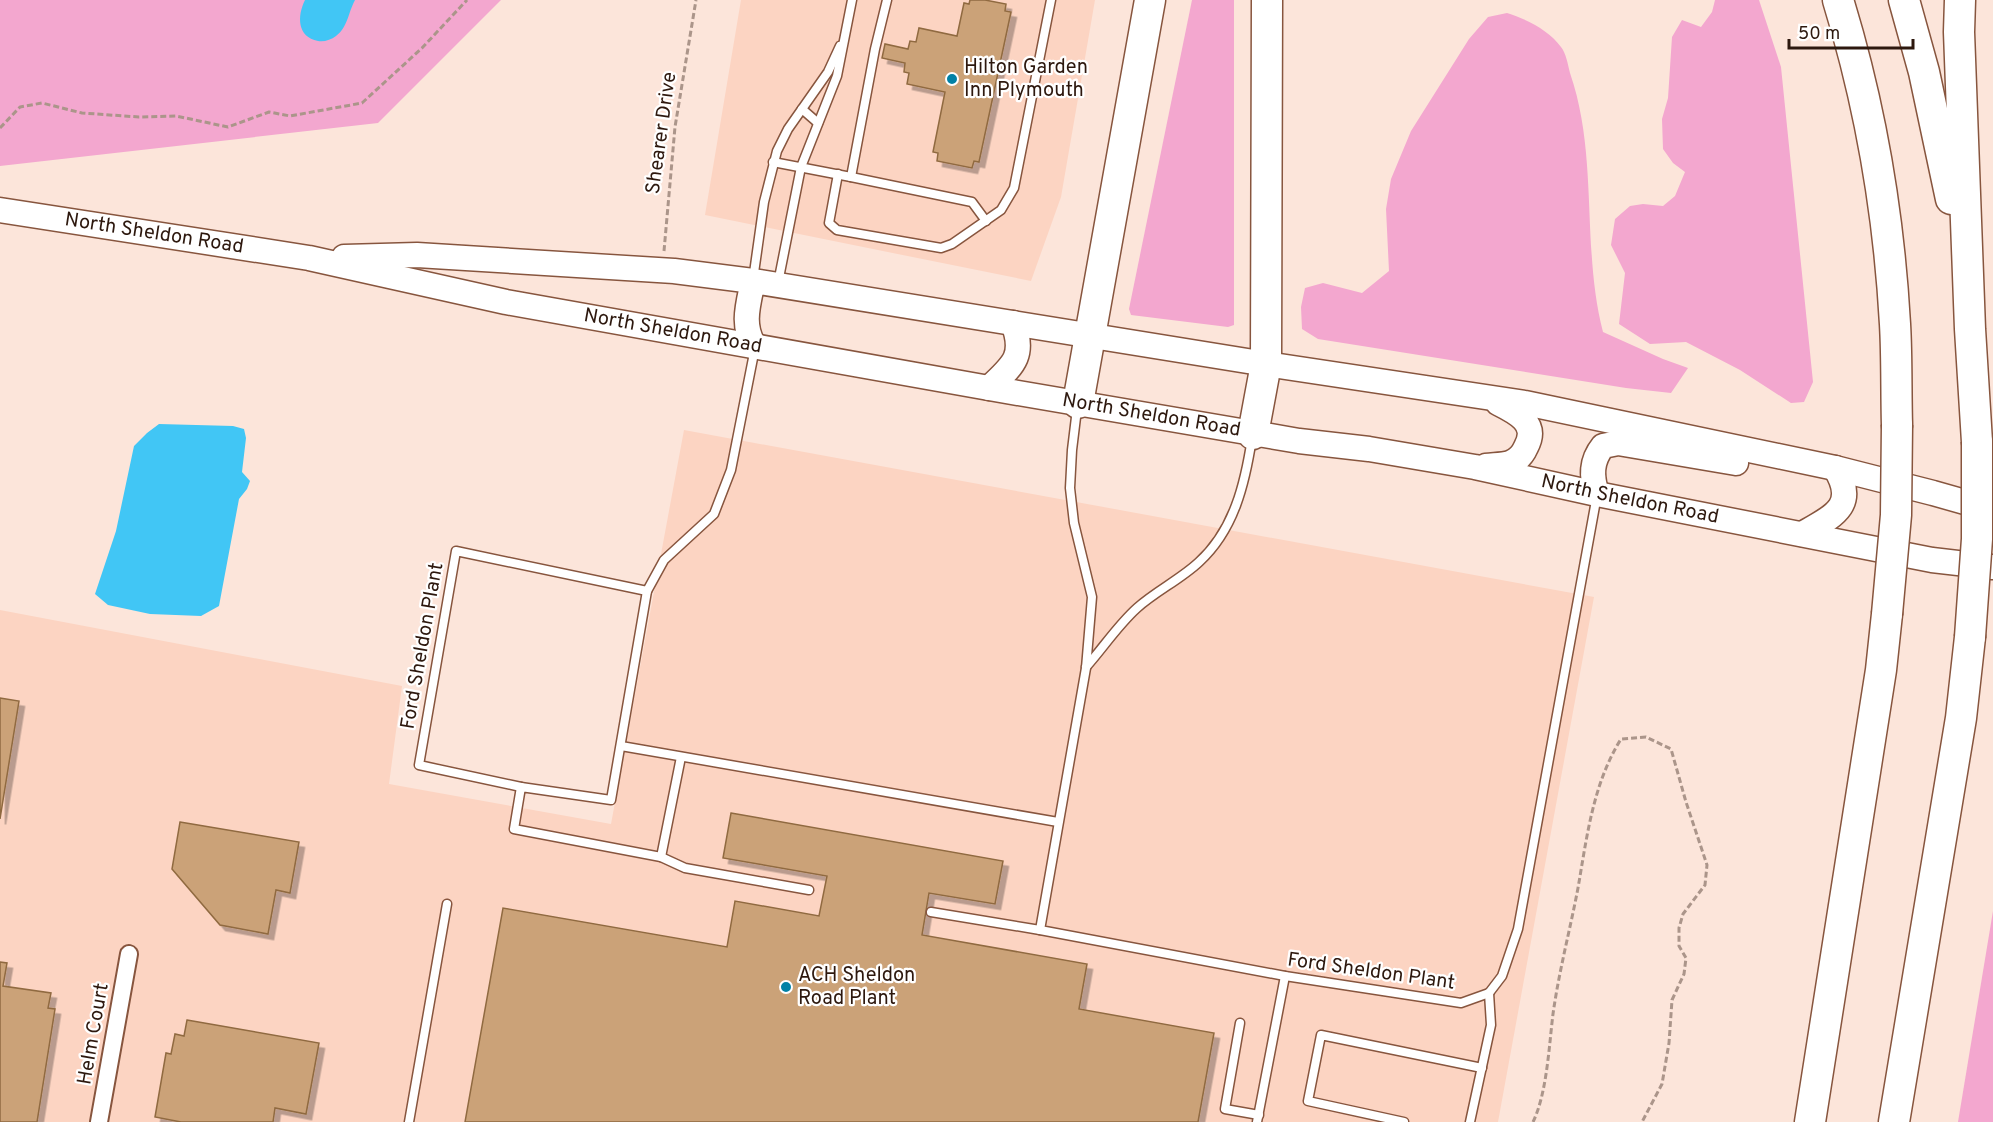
<svg xmlns="http://www.w3.org/2000/svg" width="1993" height="1122" viewBox="0 0 1993 1122" font-family="Overpass,sans-serif">
<style>
.built{fill:#fcd4c2}
.green{fill:#f3a7cf}
.water{fill:#41c6f5}
.building{fill:#cba278;stroke:#906a41;stroke-width:1.5;filter:url(#shadow)}
.lines{fill:none;stroke-linecap:round;stroke-linejoin:round}
.service-casing{stroke:#87553e;stroke-width:11}
.minor-casing{stroke:#87553e;stroke-width:20}
.secondary-casing{stroke:#87553e;stroke-width:27}
.motorway-casing{stroke:#87553e;stroke-width:33}
.path{stroke:#ab958a;stroke-width:3;stroke-dasharray:6 3;stroke-linecap:butt}
.service{stroke:#fff;stroke-width:8}
.minor{stroke:#fff;stroke-width:16}
.secondary{stroke:#fff;stroke-width:24}
.motorway{stroke:#fff;stroke-width:30}
.motorway-bridge-casing{stroke:#87553e;stroke-width:33;stroke-linecap:butt}
.motorway-bridge{stroke:#fff;stroke-width:30}
.poi-dot{fill:#0181a6;stroke:#fff;stroke-width:2}
.labels{text-anchor:middle;dominant-baseline:central;stroke-width:4.5;stroke-linejoin:round;paint-order:stroke}
.poi-label{font-size:20px;fill:#2d180e;stroke:#fff;text-anchor:start}
.street-label{font-size:20px;fill:#2d180e;stroke:#fff}
</style>
<defs>
<filter id="shadow"><feDropShadow dx="5.5" dy="5.5" stdDeviation="0" flood-color="#0004"/></filter>
</defs>
<rect width="100%" height="100%" fill="#fce5da"/>
<g class="built">
<polygon points="741,0 1095,0 1061,197 1031,281 705,215"/>
<polygon points="684,430 1594,597 1498,1122 0,1122 0,610 402,686 389,784 611,824"/>
</g>
<g class="green">
<polygon points="0,0 501,0 378,123 0,166"/>
<polygon points="1192,0 1234,0 1234,325 1228,327 1131,315 1129,309"/>
<polygon points="1715,0 1759,0 1781,67 1813,382 1804,402 1791,403 1740,370 1686,342 1650,344 1619,324 1625,273 1611,245 1615,219 1630,206 1643,204 1663,206 1675,196 1685,172 1673,163 1663,149 1662,119 1668,98 1672,37 1682,20 1701,27 1712,12"/>
<path d="M1507,13C1526,19 1549,30 1561,47C1566,53 1568,65 1570,73C1599,157 1581,247 1603,332L1663,359L1688,368L1671,393L1626,388L1318,339L1302,329L1301,307L1305,288L1323,283L1362,293L1389,271L1386,209L1391,179L1411,131L1469,39L1488,17Z"/>
<polygon points="1993,911 1993,1122 1958,1122"/>
</g>
<g class="water">
<path d="M305,0H355C348,13 348,27 336,36C331,40 324,42 318,41C297,37 297,16 305,0Z"/>
<polygon points="159,424 233,426 244,429 246,438 242,472 250,481 247,489 239,499 219,606 201,616 150,614 108,605 95,594 116,531 134,446 147,433"/>
</g>
<g class="building">
<polygon points="970,0 985,0 1006,4 1005,11 1011,12 979,162 974,161 972,168 937,161 938,153 933,152 945,92 907,84 909,73 904,72 905,63 882,58 885,44 908,49 910,41 916,42 919,28 957,36 964,3 969,4"/>
<polygon points="0,698 19,701 0,819"/>
<polygon points="731,813 1003,861 995,904 929,893 922,935 1087,964 1079,1009 1214,1033 1198,1122 465,1122 503,908 727,947 735,901 819,916 827,876 723,858"/>
<polygon points="180,822 299,842 290,893 276,890 268,934 220,925 172,869"/>
<polygon points="0,962 7,963 3,986 51,993 48,1008 55,1009 37,1122 0,1122"/>
<polygon points="187,1020 319,1043 306,1114 275,1108 273,1122 181,1122 155,1117 166,1053 171,1054 175,1034 184,1036"/>
</g>
<g class="lines">
<g class="service-casing">
<g id="service">
<polyline points="802,109 818,123"/>
<polyline points="773,162 851,177 875,49 887,0"/>
<polyline points="838,174 829,223 837,230 941,248 952,244 1001,210 1014,188 1051,0"/>
<polyline points="851,177 972,202 986,221"/>
<polyline points="753,280 764,202 777,151 788,129 828,72 840,46"/>
<polyline points="778,283 801,167 837,76 852,0"/>
<polyline points="1077,409 1072,450 1070,488 1074,523 1092,597 1086,668 1040,930 1285,976 1461,1003 1489,993 1502,976 1518,929 1597,495"/>
<path d="M1086,667C1103,648 1118,625 1137,608C1156,591 1181,579 1199,562C1234,530 1245,484 1252,438"/>
<polyline points="621,746 1058,822"/>
<polyline points="681,757 661,857 514,829 521,787 611,800 647,591 664,560 714,514 731,470 755,348"/>
<polyline points="521,787 419,765 456,551 647,591"/>
<polyline points="661,857 685,868 809,890"/>
<polyline points="931,912 1040,930"/>
<polyline points="1240,1023 1225,1109 1259,1115"/>
<polyline points="409,1122 447,904"/>
<polyline points="1257,1122 1285,976"/>
<polyline points="1404,1122 1308,1101 1321,1035 1482,1068"/>
<polyline points="1470,1122 1491,1025 1489,993"/>
</g>
</g>
<g class="minor-casing">
<polyline id="minor" points="99,1122 129,954"/>
</g>
<g class="secondary-casing">
<g id="secondary">
<path id="s1" d="M0,210L309,258L506,302L989,388L1299,441L1369,449L1475,467L1597,494L1932,560L1993,567"/>
<polyline points="344,257 417,255 674,271 753,281 1266,364 1525,403 1835,468 1933,493 1993,510"/>
<path d="M753,281C748,305 741,326 755,347"/>
<path d="M989,388C1012,366 1026,357 1013,323"/>
<path d="M1486,466C1494,465 1503,465 1510,463C1518,460 1523,454 1526,447C1539,423 1516,412 1498,403"/>
<path d="M1597,494C1591,476 1591,461 1603,446L1618,443L1736,463"/>
<path d="M1802,534C1832,517 1859,506 1835,468"/>
</g>
</g>
<g class="motorway-casing">
<g id="motorway">
<path d="M1838,0C1870,104 1889,216 1895,324C1897,358 1896,392 1897,425"/>
<polyline points="1904,0 1924,72 1951,199"/>
<polyline points="1960,0 1959,32 1970,329 1977,442"/>
<polyline points="1078,403 1150,0"/>
<polyline points="1253,434 1266,364 1267,0"/>
<polyline points="1810,1122 1881,670 1887,614"/>
<polyline points="1894,1122 1961,718 1970,637"/>
</g>
</g>
<g class="path">
<polyline points="0,128 20,107 42,103 82,113 139,117 176,116 228,127 269,112 290,116 362,103 422,48 467,0"/>
<polyline points="664,251 675,127 696,0"/>
<path d="M1533,1122C1547,1093 1549,1046 1553,1014C1559,971 1570,930 1578,888C1587,836 1593,784 1621,739L1646,737L1671,749L1686,802L1707,865L1705,885L1683,914L1679,928V946L1686,958L1684,974L1672,1000L1669,1043L1662,1084L1642,1122"/>
</g>
<use href="#service" class="service"/>
<use href="#minor" class="minor"/>
<use href="#secondary" class="secondary"/>
<use href="#motorway" class="motorway"/>
<g class="motorway-bridge-casing">
<g id="motorway-bridge">
<polyline points="1887,614 1896,515 1897,425"/>
<polyline points="1970,637 1977,539 1977,442"/>
</g>
</g>
<use href="#motorway-bridge" class="motorway-bridge"/>
</g>
<g class="poi-dot">
<circle cx="952" cy="79" r="6"/>
<circle cx="786" cy="987" r="6"/>
</g>
<g class="labels">
<g class="poi-label">
<text x="964" y="68">Hilton Garden<tspan x="964" dy="23">Inn Plymouth</tspan></text>
<text x="798" y="976">ACH Sheldon<tspan x="798" dy="23">Road Plant</tspan></text>
</g>
<g class="street-label">
<text transform="translate(662 133) rotate(-82)">Shearer Drive</text>
<text stroke="none"><textPath href="#s1" startOffset="156">North Sheldon Road</textPath></text>
<text stroke="none"><textPath href="#s1" startOffset="684">North Sheldon Road</textPath></text>
<text stroke="none"><textPath href="#s1" startOffset="1170">North Sheldon Road</textPath></text>
<text stroke="none"><textPath href="#s1" startOffset="1656">North Sheldon Road</textPath></text>
<text transform="translate(423 646) rotate(-80)">Ford Sheldon Plant</text>
<text transform="translate(1371 972) rotate(8)">Ford Sheldon Plant</text>
<text transform="translate(94 1034) rotate(-80)">Helm Court</text>
</g>
</g>
<path d="M1789 39v9h124v-9" fill="none" stroke="#2d180e" stroke-width="3"/>
<text x="1798" y="39" font-size="18" fill="#2d180e" stroke="#ffffff" stroke-width="4.5" paint-order="stroke">50 m</text>
</svg>
